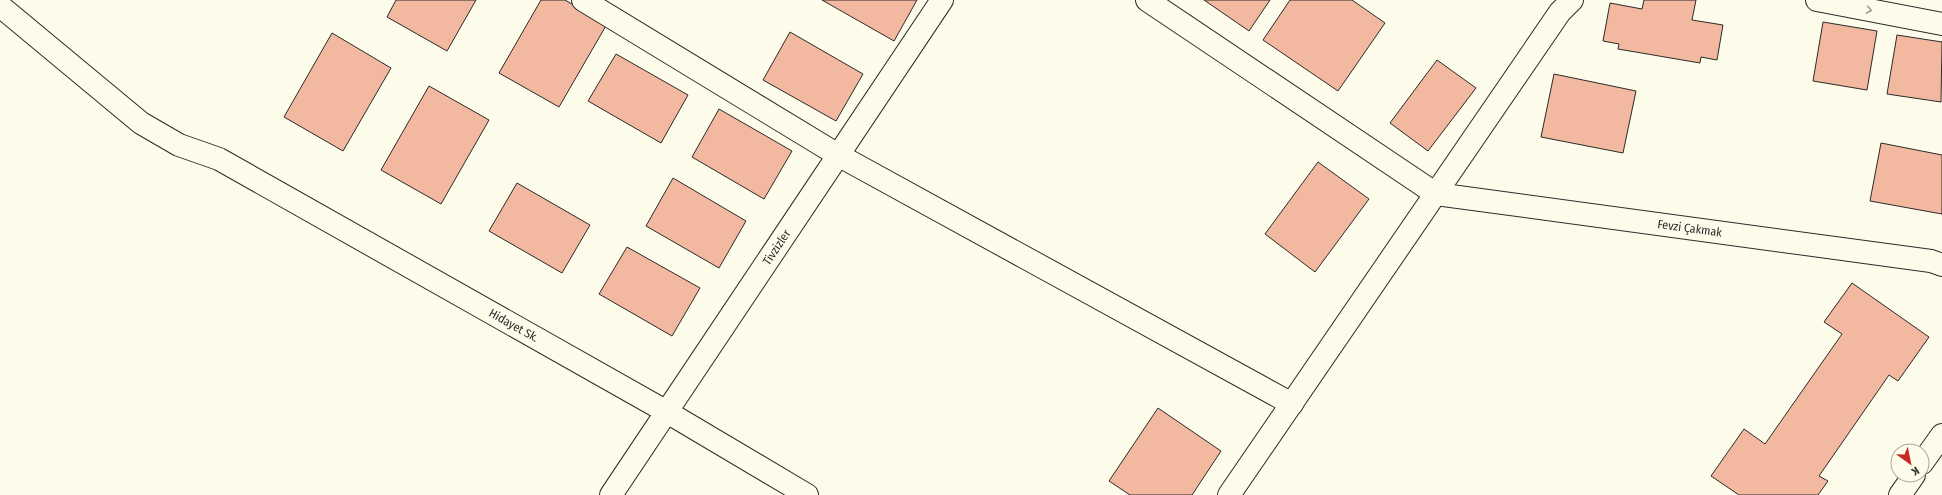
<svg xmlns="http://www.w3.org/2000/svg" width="1942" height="495" viewBox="0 0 1942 495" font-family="'Fira Sans Condensed',sans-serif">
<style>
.building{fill:#f2b8a0;stroke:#2b2b2b}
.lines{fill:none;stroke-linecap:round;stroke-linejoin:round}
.street-casing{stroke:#2b2b2b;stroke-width:24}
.secondary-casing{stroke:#2b2b2b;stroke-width:24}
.street{stroke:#fdfbea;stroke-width:22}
.secondary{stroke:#fdfbea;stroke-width:22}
.oneway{stroke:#9e9d94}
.labels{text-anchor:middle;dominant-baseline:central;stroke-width:3;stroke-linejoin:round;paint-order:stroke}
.street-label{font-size:12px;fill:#2b2b2b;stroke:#fdfbea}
</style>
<rect width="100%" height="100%" fill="#fdfbea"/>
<g class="building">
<polygon points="396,0 476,0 447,51 387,17"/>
<polygon points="541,0 565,0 607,24 559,107 499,73"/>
<polygon points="822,0 917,0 894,41"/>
<polygon points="1204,0 1270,0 1249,31"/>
<polygon points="1290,0 1352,0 1385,23 1338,91 1263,40"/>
<polygon points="1644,0 1696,0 1692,20 1723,25 1717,60 1701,57 1700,63 1618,49 1619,44 1603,41 1610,3 1642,9"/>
<polygon points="1823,22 1877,31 1867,90 1813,81"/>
<polygon points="790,32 863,74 836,121 763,80"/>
<polygon points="332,33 391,68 343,151 284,117"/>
<polygon points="1897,35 1942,42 1941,102 1887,94"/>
<polygon points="616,54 688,95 661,143 588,101"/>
<polygon points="1437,60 1476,88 1428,151 1390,123"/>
<polygon points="1554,74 1636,91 1623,153 1541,137"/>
<polygon points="429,86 489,120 441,204 381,170"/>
<polygon points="719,109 792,151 764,199 692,157"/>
<polygon points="1881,143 1942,155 1942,214 1870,201"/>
<polygon points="1318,162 1369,199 1315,272 1265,234"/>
<polygon points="673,178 746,221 719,268 646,226"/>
<polygon points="517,183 590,225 562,273 489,231"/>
<polygon points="627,247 700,288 672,336 599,294"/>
<polygon points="1852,283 1929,337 1898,381 1889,375 1819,476 1828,481 1818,495 1739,495 1711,476 1744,429 1765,444 1842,334 1824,322"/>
<polygon points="1158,408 1221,451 1192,495 1130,495 1109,481"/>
</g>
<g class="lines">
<g class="street-casing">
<g id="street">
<polyline points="583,0 838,155 1292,404"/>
<polyline points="1147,0 1436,194"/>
<polyline points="1817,0 1942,24"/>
<path id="s1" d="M0,6L141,123L179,145L219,159L667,412L807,495"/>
<path id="s2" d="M611,495L942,0"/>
<polyline points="1229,495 1560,12 1572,0"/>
</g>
</g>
<g class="secondary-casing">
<g id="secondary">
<path id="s3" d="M1436,194L1931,261L1942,265"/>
<polyline points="1922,463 1942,435"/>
<polyline points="1900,495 1914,475"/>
</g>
</g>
<use href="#street" class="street"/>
<use href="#secondary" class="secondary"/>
</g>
<defs><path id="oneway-chevron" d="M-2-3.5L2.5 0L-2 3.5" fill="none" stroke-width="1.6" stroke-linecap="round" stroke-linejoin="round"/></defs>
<use class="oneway" href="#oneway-chevron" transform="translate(1869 10) rotate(11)"/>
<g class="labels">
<g class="street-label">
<text stroke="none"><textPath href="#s3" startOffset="256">Fevzi Çakmak</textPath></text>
<text stroke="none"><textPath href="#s2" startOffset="298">Tivzizler</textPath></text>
<text stroke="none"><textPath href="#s1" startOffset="608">Hidayet Sk.</textPath></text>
</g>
</g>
<g transform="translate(1910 463) rotate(147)"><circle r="19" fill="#fdfbea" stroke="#a9a89e"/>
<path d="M0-3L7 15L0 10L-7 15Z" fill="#c62828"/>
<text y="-6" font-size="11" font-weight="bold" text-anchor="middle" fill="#2b2b2b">K</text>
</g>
</svg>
